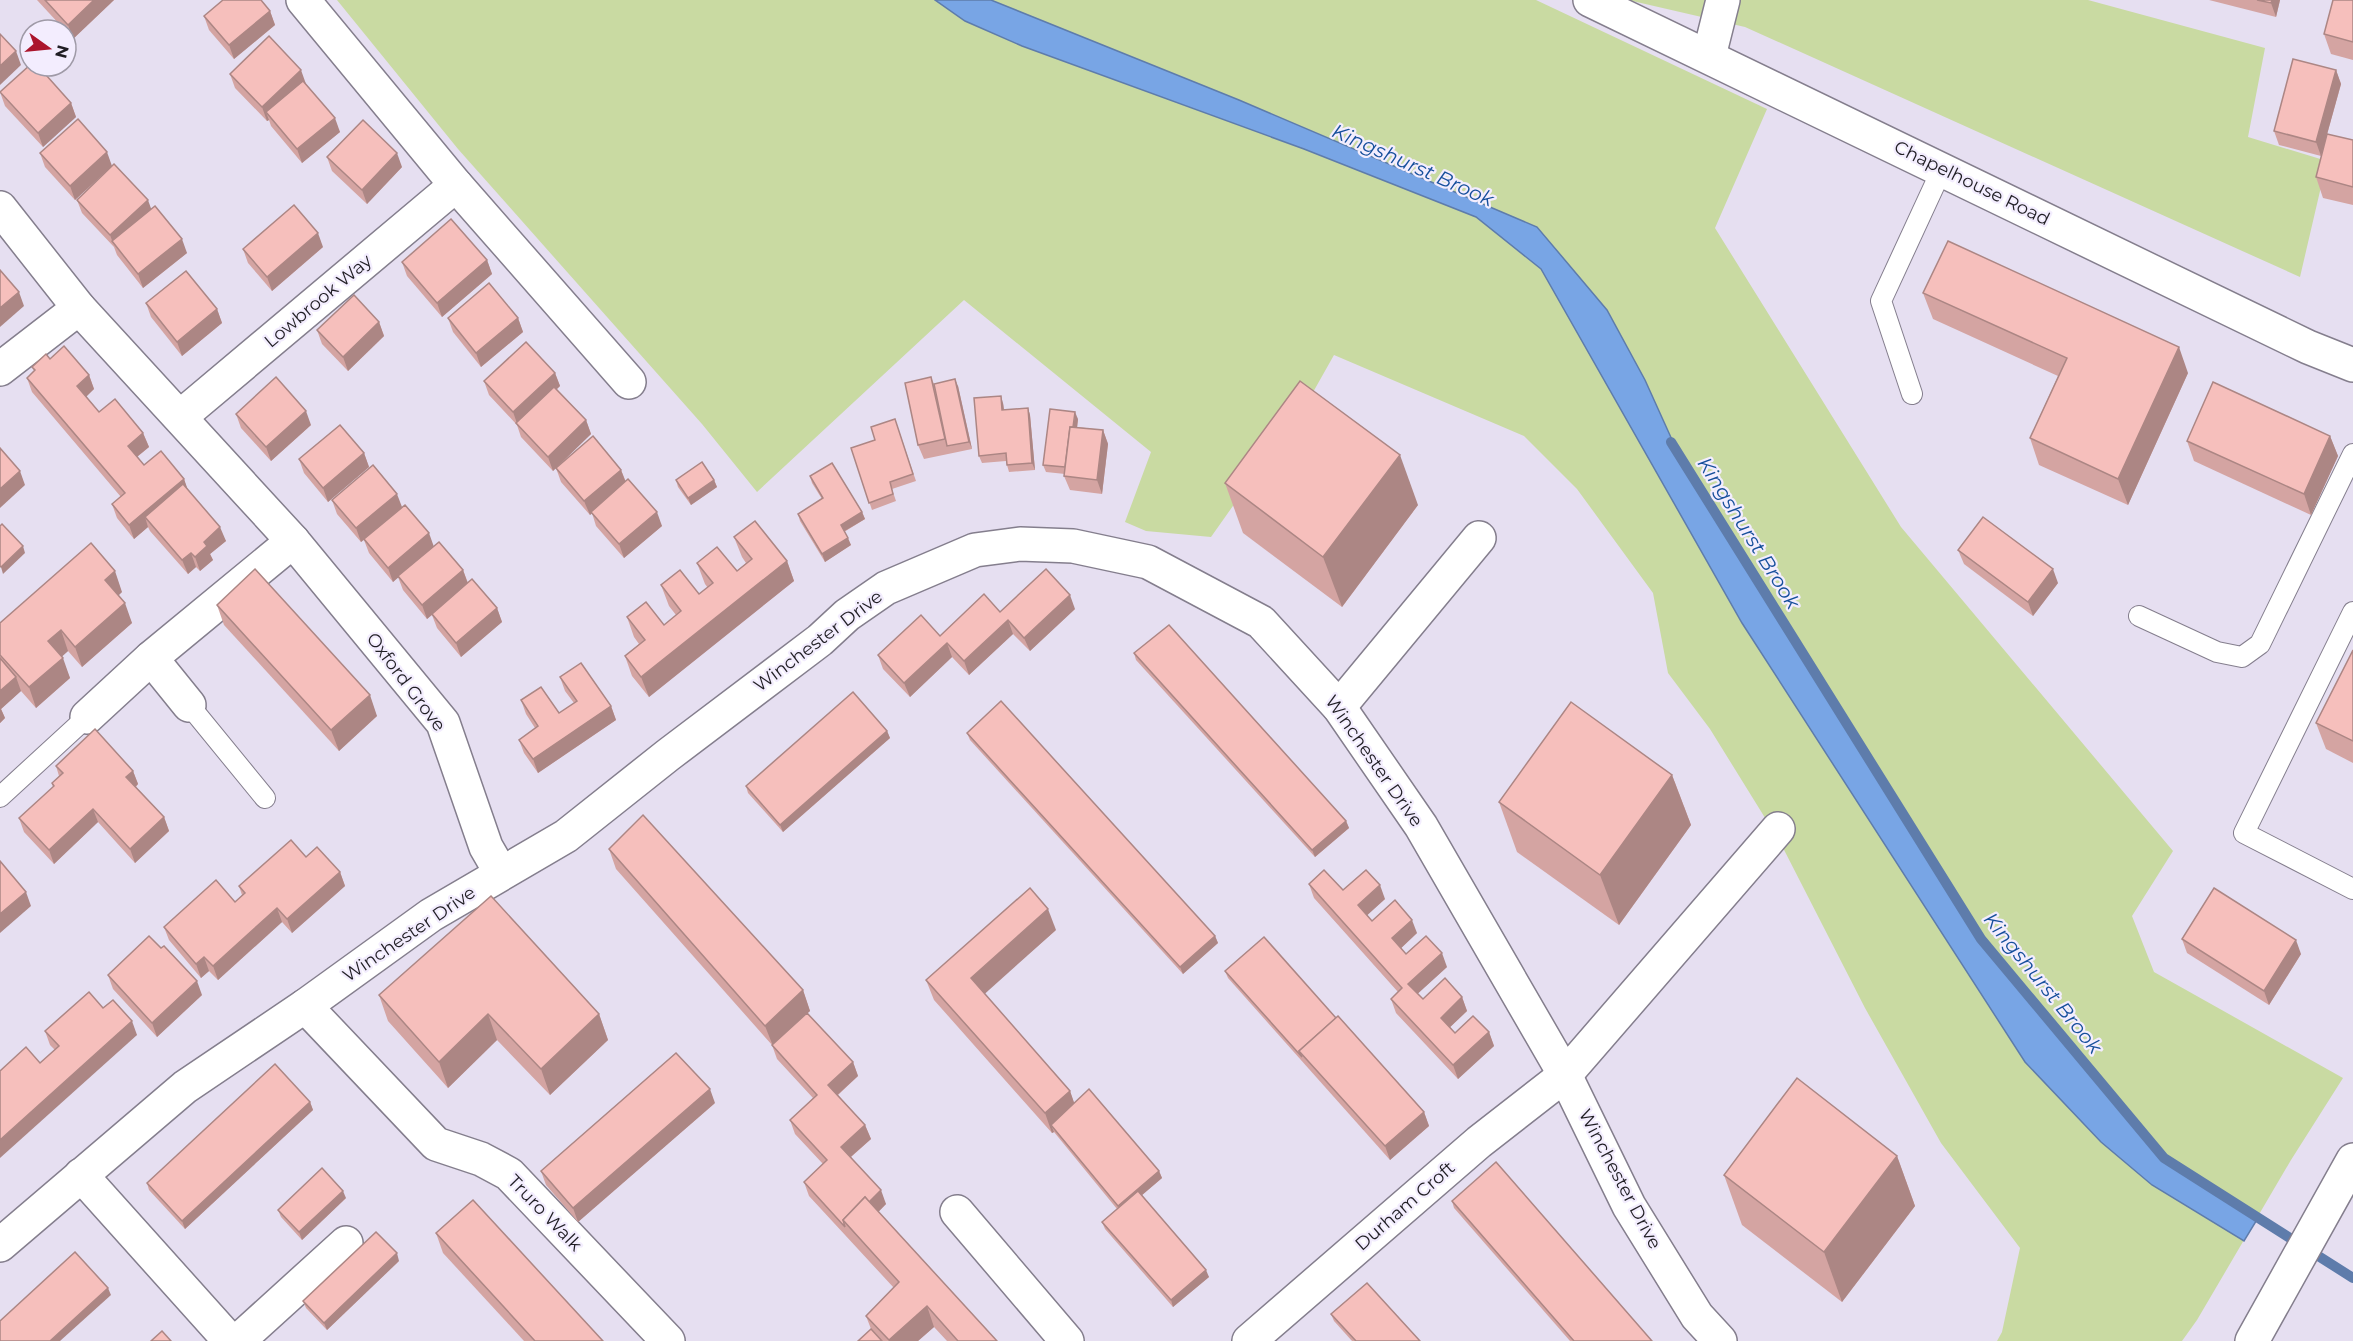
<svg xmlns="http://www.w3.org/2000/svg" width="2353" height="1341" viewBox="0 0 2353 1341" font-family="Montserrat,sans-serif">
<style>
.green{fill:#c9daa2}
.water{fill:#78a5e5;stroke:#5e7cab;stroke-width:1.5}
.lines{fill:none;stroke-linecap:round;stroke-linejoin:round}
.stream{stroke:#5e7cab;stroke-width:10}
.service-casing{stroke:#847e8d;stroke-width:22}
.minor-casing{stroke:#847e8d;stroke-width:36}
.tertiary-casing{stroke:#847e8d;stroke-width:36}
.service{stroke:#fff;stroke-width:20}
.minor{stroke:#fff;stroke-width:33}
.tertiary{stroke:#fff;stroke-width:33}
.wall{fill:#d4a4a2}
.shaded-wall{fill:#ac8684}
.building{fill:#f6bfbc;stroke:#ac8684;stroke-width:1.5}
.labels{text-anchor:middle;dominant-baseline:central;stroke-width:4.5;stroke-linejoin:round;paint-order:stroke}
.street-label{font-size:18px;fill:#201e24;stroke:#f3edfe}
.water-label{font-size:20px;font-style:italic;fill:#164f9b;stroke:#f3edfe}
</style>
<rect width="100%" height="100%" fill="#e6dff1"/>
<g class="green">
<polygon points="337,0 1536,0 1767,109 1715,228 1901,527 2173,851 2132,916 2154,972 2343,1078 2291,1160 2197,1320 2182,1341 1997,1341 2002,1332 2020,1248 1941,1143 1865,1008 1780,842 1710,729 1668,673 1653,593 1577,489 1524,436 1334,355 1312,394 1211,537 1146,531 1125,522 1151,452 964,300 757,492 702,424 458,149"/>
<polygon points="1628,0 2088,0 2265,48 2248,137 2327,161 2300,277 1745,27"/>
</g>
<polygon class="water" points="935,0 991,0 1239,100 1537,227 1607,310 1645,380 1678,453 1981,939 2164,1158 2258,1218 2244,1241 2152,1185 2101,1142 2025,1062 1742,623 1541,269 1476,217 1304,149 1022,46 965,21"/>
<g class="lines">
<polyline class="stream" points="1671,442 1981,939 2164,1158 2353,1278"/>
<g class="service-casing">
<g id="service">
<polyline points="1912,394 1881,301 1942,169"/>
<polyline points="2353,612 2244,833 2353,889"/>
<polyline points="2139,616 2217,652 2242,657 2260,644 2353,454"/>
<polyline points="189,705 265,798"/>
<polyline points="0,797 87,717"/>
</g>
</g>
<g class="minor-casing">
<g id="minor">
<polyline points="303,0 456,185 629,382"/>
<polyline points="1709,56 1723,0"/>
<polyline points="0,208 79,308 293,541 443,723 486,847 501,873"/>
<polyline points="0,369 79,308"/>
<polyline points="180,417 456,185"/>
<polyline points="151,658 189,705"/>
<polyline points="1339,707 1479,538"/>
<polyline points="87,717 151,658 293,541"/>
<polyline points="305,1006 436,1144 481,1159 509,1174 668,1341"/>
<polyline points="81,1175 230,1341"/>
<polyline points="957,1212 1067,1341"/>
<polyline points="0,1245 185,1087 305,1006 431,915 566,836 668,755 820,640 847,615 886,588 975,550 1020,544 1073,546 1148,562 1261,622 1339,707 1421,826 1565,1075 1629,1206 1697,1316 1720,1341"/>
<polyline points="238,1341 346,1243"/>
<polyline points="1249,1341 1479,1142 1565,1075 1778,829"/>
</g>
</g>
<g class="tertiary-casing">
<g id="tertiary">
<polyline points="1590,0 2308,347 2353,365"/>
<polyline points="2252,1341 2353,1160"/>
</g>
</g>
<use href="#service" class="service"/>
<use href="#minor" class="minor"/>
<use href="#tertiary" class="tertiary"/>
</g>
<g class="wall">
<polygon points="37,0 114,0 73,39"/>
<polygon points="2209,0 2280,0 2276,17"/>
<polygon points="2353,0 2353,60 2331,54 2324,34"/>
<polygon points="270,11 275,25 234,59 209,30 204,16"/>
<polygon points="2336,70 2341,84 2321,156 2279,145 2274,131"/>
<polygon points="230,74 306,84 340,132 302,163 271,126 269,120 267,121 235,88"/>
<polygon points="0,92 71,103 76,117 43,147 5,106"/>
<polygon points="2353,140 2353,205 2323,198 2316,177"/>
<polygon points="40,153 112,166 75,200 45,167"/>
<polygon points="327,157 402,167 367,204 332,171"/>
<polygon points="77,200 151,209 187,253 143,288 117,255 114,247 82,213"/>
<polygon points="323,247 272,291 248,263 243,249"/>
<polygon points="487,260 492,274 442,317 407,276 402,262"/>
<polygon points="1923,293 2188,373 2128,505 2039,465 2030,438 2058,376 1933,319"/>
<polygon points="146,303 217,309 222,323 182,356 151,317"/>
<polygon points="448,318 518,318 523,332 481,367 453,332"/>
<polygon points="379,322 384,336 348,371 322,344 317,330"/>
<polygon points="50,359 89,375 94,389 86,396 99,412 143,433 149,447 137,457 144,465 184,479 187,489 226,541 210,554 213,560 200,571 196,567 188,574 150,531 148,527 134,539 117,518 112,504 121,497 32,392 27,378 34,371 32,367"/>
<polygon points="555,373 560,386 557,389 586,420 591,434 553,471 521,437 517,425 489,395 484,381"/>
<polygon points="931,377 934,384 958,386 972,449 924,459 918,445"/>
<polygon points="1003,403 1004,410 1028,408 1030,415 1035,470 1009,472 1007,465 1006,461 982,463 979,456"/>
<polygon points="236,414 311,425 271,461 241,428"/>
<polygon points="895,419 916,481 892,489 896,501 872,510 851,448 875,440"/>
<polygon points="1078,419 1077,427 1103,430 1108,444 1102,494 1070,490 1064,476 1065,474 1046,472 1043,465"/>
<polygon points="2330,436 2338,456 2311,515 2194,461 2187,441"/>
<polygon points="364,453 369,467 328,502 304,473 299,459"/>
<polygon points="556,468 621,470 626,482 662,526 624,558 596,526 592,513 590,515 561,482"/>
<polygon points="810,476 862,512 865,519 844,532 851,545 825,562 800,521 798,514 822,499 812,483"/>
<polygon points="676,480 714,480 717,487 691,505 678,487"/>
<polygon points="1225,483 1418,505 1342,607 1243,533"/>
<polygon points="332,500 402,507 433,546 463,570 468,583 497,608 502,622 461,657 437,628 432,615 427,619 403,590 398,577 393,582 369,553 364,540 361,542 337,514"/>
<polygon points="734,537 787,561 794,581 649,697 632,676 625,656 639,644 634,637 627,617 664,625 676,615 669,606 661,585 699,594 708,588 705,584 697,563 737,571 746,563 742,557"/>
<polygon points="1958,550 2058,583 2033,616 1964,564"/>
<polygon points="122,592 118,595 132,623 82,667 68,651 61,657 70,678 36,708 21,691 1,709 5,718 0,723 0,623"/>
<polygon points="217,605 377,716 339,751 224,625"/>
<polygon points="1075,609 1030,651 1013,634 969,675 952,657 910,697 883,669 878,655 940,636 1000,612"/>
<polygon points="2353,650 2353,763 2326,749 2316,723"/>
<polygon points="1134,653 1346,821 1349,828 1315,857 1136,660"/>
<polygon points="560,677 611,706 616,720 538,773 524,753 519,740 535,728 526,714 521,700 559,713 574,703 565,691"/>
<polygon points="887,731 890,738 783,832 748,793 746,786"/>
<polygon points="967,733 1215,936 1218,943 1183,974 970,740"/>
<polygon points="56,766 133,771 138,784 136,787 164,817 169,831 135,863 98,822 54,864 24,832 19,818 53,787 52,783 59,776"/>
<polygon points="1672,775 1691,825 1619,925 1517,852 1499,802"/>
<polygon points="609,849 803,990 810,1011 807,1013 853,1062 858,1076 838,1095 865,1125 871,1139 851,1157 886,1204 878,1212 997,1341 947,1341 934,1327 918,1341 858,1341 871,1329 866,1316 894,1288 809,1196 804,1182 823,1164 795,1134 790,1120 813,1098 777,1059 772,1045 616,869"/>
<polygon points="306,857 340,872 345,886 292,933 282,922 218,980 209,971 201,978 169,940 164,927 235,902 242,895 239,886"/>
<polygon points="1309,884 1385,899 1367,915 1372,921 1417,933 1401,948 1406,954 1447,967 1417,994 1423,999 1462,997 1467,1011 1450,1027 1455,1033 1489,1032 1494,1046 1458,1079 1396,1013 1391,999 1398,992 1314,898"/>
<polygon points="1056,930 984,993 1070,1091 1074,1103 1159,1171 1162,1178 1142,1195 1209,1277 1173,1307 1105,1229 1102,1222 1117,1209 1054,1132 1052,1133 934,1000 926,980"/>
<polygon points="2182,939 2301,954 2269,1005 2187,953"/>
<polygon points="1225,971 1336,1018 1424,1112 1429,1126 1390,1160 1228,978"/>
<polygon points="108,975 202,995 157,1037 113,989"/>
<polygon points="379,995 599,1014 608,1040 550,1095 497,1040 448,1088 388,1021"/>
<polygon points="103,1008 137,1035 40,1063 55,1050 50,1045 45,1031"/>
<polygon points="310,1102 313,1110 185,1229 149,1190 147,1183"/>
<polygon points="715,1103 578,1222 546,1185 541,1171"/>
<polygon points="1897,1156 1915,1206 1842,1302 1742,1225 1724,1175"/>
<polygon points="346,1198 302,1240 281,1217 278,1210"/>
<polygon points="1452,1201 1652,1341 1570,1341 1454,1208"/>
<polygon points="436,1233 603,1341 524,1341 443,1253"/>
<polygon points="399,1261 327,1330 306,1308 303,1301"/>
<polygon points="1331,1314 1420,1341 1352,1341 1334,1321"/>
</g>
<g class="shaded-wall">
<polygon points="94,0 114,0 73,39 68,25"/>
<polygon points="2272,0 2280,0 2276,17 2271,3"/>
<polygon points="270,11 275,25 234,59 229,45"/>
<polygon points="16,51 21,65 0,85 0,66"/>
<polygon points="301,70 306,84 266,112 269,120 267,121 262,107"/>
<polygon points="2336,70 2341,84 2321,156 2316,142"/>
<polygon points="71,103 76,117 43,147 38,133"/>
<polygon points="335,118 340,132 302,163 297,149"/>
<polygon points="107,152 112,166 75,200 70,186"/>
<polygon points="397,153 402,167 367,204 362,190"/>
<polygon points="148,200 153,214 113,243 110,235"/>
<polygon points="318,233 323,247 272,291 267,277"/>
<polygon points="182,239 187,253 143,288 138,274"/>
<polygon points="487,260 492,274 442,317 437,303"/>
<polygon points="19,292 24,306 0,327 0,308"/>
<polygon points="217,309 222,323 182,356 177,342"/>
<polygon points="518,318 523,332 481,367 476,353"/>
<polygon points="379,322 384,336 348,371 343,357"/>
<polygon points="2179,347 2188,373 2128,505 2118,479"/>
<polygon points="555,373 560,386 518,426 513,412"/>
<polygon points="89,375 94,389 83,400 77,386"/>
<polygon points="955,379 958,386 972,449 969,442"/>
<polygon points="1001,396 1003,403 1005,417 1002,410"/>
<polygon points="1028,408 1030,415 1035,470 1032,463"/>
<polygon points="306,411 311,425 271,461 266,447"/>
<polygon points="1075,412 1078,419 1072,475 1069,468"/>
<polygon points="586,420 591,434 553,471 548,457"/>
<polygon points="1103,430 1108,444 1102,494 1097,480"/>
<polygon points="143,433 149,447 133,460 128,446"/>
<polygon points="2330,436 2338,456 2311,515 2304,494"/>
<polygon points="364,453 369,467 328,502 323,488"/>
<polygon points="1400,455 1418,505 1342,607 1323,557"/>
<polygon points="621,470 626,483 590,515 584,501"/>
<polygon points="20,471 25,485 0,508 0,489"/>
<polygon points="184,479 189,493 145,517 148,527 134,539 129,525"/>
<polygon points="714,480 717,487 691,505 688,498"/>
<polygon points="397,494 402,507 361,542 356,528"/>
<polygon points="657,512 662,526 624,558 619,544"/>
<polygon points="862,512 865,519 843,532 841,525"/>
<polygon points="220,527 226,541 210,554 213,560 200,571 195,557 204,542"/>
<polygon points="429,533 434,547 393,582 388,568"/>
<polygon points="848,538 851,545 825,562 822,554"/>
<polygon points="23,546 25,553 3,574 1,567"/>
<polygon points="191,553 196,567 188,574 182,560"/>
<polygon points="787,561 794,581 649,697 641,677"/>
<polygon points="2053,569 2058,583 2033,616 2028,602"/>
<polygon points="463,570 468,584 427,619 422,605"/>
<polygon points="115,571 122,592 113,601 105,580"/>
<polygon points="1070,595 1075,609 1030,651 1024,638"/>
<polygon points="125,603 132,623 82,667 75,647"/>
<polygon points="497,608 502,622 461,657 456,643"/>
<polygon points="1008,620 1013,634 969,675 964,661"/>
<polygon points="61,630 68,651 56,662 48,641"/>
<polygon points="947,643 952,657 910,697 904,683"/>
<polygon points="63,658 70,678 36,708 29,687"/>
<polygon points="16,677 21,691 1,709 5,718 0,723 0,691"/>
<polygon points="370,695 377,716 339,751 331,730"/>
<polygon points="611,706 616,720 538,773 533,759"/>
<polygon points="887,731 890,738 783,832 780,825"/>
<polygon points="133,771 138,784 131,791 126,777"/>
<polygon points="1672,775 1691,825 1619,925 1600,875"/>
<polygon points="93,809 98,822 54,864 49,850"/>
<polygon points="164,817 169,831 135,863 130,849"/>
<polygon points="1346,821 1349,828 1315,857 1312,850"/>
<polygon points="340,872 345,886 292,933 287,919"/>
<polygon points="1380,885 1385,899 1363,919 1358,905"/>
<polygon points="26,892 31,906 0,933 0,914"/>
<polygon points="277,908 282,922 218,980 213,966"/>
<polygon points="1048,909 1056,930 979,999 971,978"/>
<polygon points="1412,920 1417,933 1397,952 1392,938"/>
<polygon points="1215,936 1218,943 1183,974 1180,967"/>
<polygon points="2296,940 2301,954 2269,1005 2264,991"/>
<polygon points="1442,953 1447,967 1413,998 1408,984"/>
<polygon points="204,957 209,971 201,978 196,964"/>
<polygon points="197,981 202,995 157,1037 152,1023"/>
<polygon points="803,990 810,1011 773,1046 765,1026"/>
<polygon points="1462,997 1467,1011 1446,1031 1441,1018"/>
<polygon points="488,1014 497,1040 448,1088 439,1062"/>
<polygon points="599,1014 608,1040 550,1095 541,1069"/>
<polygon points="132,1021 137,1035 0,1158 0,1140"/>
<polygon points="1489,1032 1494,1046 1458,1079 1453,1065"/>
<polygon points="853,1062 858,1076 834,1098 828,1085"/>
<polygon points="710,1089 715,1103 578,1222 573,1208"/>
<polygon points="1070,1091 1077,1111 1051,1125 1054,1132 1052,1133 1045,1113"/>
<polygon points="310,1102 313,1110 185,1229 182,1221"/>
<polygon points="1424,1112 1429,1126 1390,1160 1385,1146"/>
<polygon points="865,1125 871,1139 846,1161 841,1147"/>
<polygon points="1897,1156 1915,1206 1842,1302 1824,1252"/>
<polygon points="1159,1171 1162,1178 1121,1213 1118,1206"/>
<polygon points="881,1190 886,1204 856,1235 847,1225"/>
<polygon points="343,1191 346,1198 302,1240 299,1232"/>
<polygon points="397,1253 399,1261 327,1330 324,1323"/>
<polygon points="1206,1270 1209,1277 1173,1307 1171,1300"/>
<polygon points="108,1288 111,1295 60,1341 50,1341"/>
<polygon points="927,1306 934,1327 918,1341 889,1341 889,1340"/>
</g>
<g class="building">
<polygon points="45,0 94,0 68,25"/>
<polygon points="223,0 261,0 270,11 229,45 204,16"/>
<polygon points="2257,0 2272,0 2271,3"/>
<polygon points="2333,0 2353,0 2353,42 2324,34"/>
<polygon points="0,34 16,51 0,66"/>
<polygon points="269,36 301,70 262,107 230,74"/>
<polygon points="2293,59 2336,70 2316,142 2274,131"/>
<polygon points="30,65 30,66 38,66 71,103 38,133 0,92"/>
<polygon points="303,81 335,118 297,149 266,112"/>
<polygon points="78,119 107,152 70,186 40,153"/>
<polygon points="363,120 397,153 362,190 327,157"/>
<polygon points="2327,134 2353,140 2353,187 2316,177"/>
<polygon points="114,164 148,200 110,235 77,200"/>
<polygon points="294,205 318,233 267,277 243,249"/>
<polygon points="155,206 182,239 138,274 112,241"/>
<polygon points="451,219 487,260 437,303 402,262"/>
<polygon points="1948,241 2179,347 2118,479 2030,438 2067,358 1923,293"/>
<polygon points="0,270 19,292 0,308"/>
<polygon points="186,271 217,309 177,342 146,303"/>
<polygon points="489,283 518,318 476,353 448,318"/>
<polygon points="354,295 379,322 343,357 317,330"/>
<polygon points="526,342 555,373 513,412 484,381"/>
<polygon points="64,346 89,375 77,386 99,412 115,399 143,433 128,446 144,465 161,451 184,479 129,525 112,504 125,493 27,378 35,370 32,367 46,354 50,359"/>
<polygon points="276,377 306,411 266,447 236,414"/>
<polygon points="931,377 945,439 918,445 905,383"/>
<polygon points="955,379 969,442 947,446 934,384"/>
<polygon points="1300,381 1400,455 1323,557 1225,483"/>
<polygon points="2213,382 2330,436 2304,494 2187,441"/>
<polygon points="554,387 586,420 548,457 516,423"/>
<polygon points="1001,396 1002,410 1028,408 1032,463 1007,465 1006,453 979,456 974,398"/>
<polygon points="1050,409 1075,412 1073,427 1070,427 1065,467 1043,465"/>
<polygon points="895,419 913,474 890,482 893,494 869,503 851,448 875,440 871,427"/>
<polygon points="340,425 364,453 323,488 299,459"/>
<polygon points="1070,427 1103,430 1097,480 1064,476"/>
<polygon points="593,436 621,470 584,501 556,468"/>
<polygon points="0,448 20,471 0,489"/>
<polygon points="702,462 714,480 688,498 676,480"/>
<polygon points="832,463 862,512 841,525 848,538 822,554 798,514 823,498 810,476"/>
<polygon points="373,465 397,494 356,528 332,500"/>
<polygon points="628,479 657,512 619,544 591,512"/>
<polygon points="183,484 220,527 204,542 207,546 195,557 191,553 182,560 145,517"/>
<polygon points="405,505 429,533 388,568 364,539"/>
<polygon points="1983,517 2053,569 2028,602 1958,550"/>
<polygon points="755,521 787,561 641,677 625,656 645,640 627,617 646,602 664,625 681,611 661,585 680,570 699,594 713,583 697,563 717,547 737,571 752,559 734,537"/>
<polygon points="2,524 23,546 1,567 0,566 0,526"/>
<polygon points="439,542 463,570 422,605 398,576"/>
<polygon points="91,543 115,571 105,580 125,603 75,647 61,630 48,641 63,658 29,687 0,655 0,623"/>
<polygon points="255,569 370,695 331,730 217,605"/>
<polygon points="1046,569 1070,595 1024,638 1008,620 964,661 947,643 904,683 878,655 921,615 940,636 984,594 1000,612"/>
<polygon points="472,579 497,608 456,643 432,614"/>
<polygon points="1169,625 1346,821 1312,850 1134,653"/>
<polygon points="2353,650 2353,741 2316,723"/>
<polygon points="0,658 16,677 0,691"/>
<polygon points="581,663 611,706 533,759 519,740 538,726 521,700 541,687 559,713 577,701 560,677"/>
<polygon points="853,692 887,731 780,825 746,786"/>
<polygon points="1001,701 1215,936 1180,967 967,733"/>
<polygon points="1571,702 1672,775 1600,875 1499,802"/>
<polygon points="95,729 133,771 126,777 164,817 130,849 93,809 49,850 19,818 54,786 52,783 63,773 56,766"/>
<polygon points="643,815 803,990 765,1026 609,849"/>
<polygon points="291,840 306,857 317,847 340,872 287,919 277,908 213,966 204,957 196,964 164,927 216,880 235,902 245,893 239,886"/>
<polygon points="0,861 26,892 0,914"/>
<polygon points="1324,870 1343,890 1366,870 1380,885 1358,905 1372,921 1395,900 1412,920 1392,938 1406,954 1426,936 1442,953 1408,984 1423,999 1445,978 1462,997 1441,1018 1455,1033 1473,1016 1489,1032 1453,1065 1391,999 1402,988 1309,884"/>
<polygon points="1030,888 1048,909 971,978 1070,1091 1045,1113 926,980"/>
<polygon points="2214,888 2296,940 2264,991 2182,939"/>
<polygon points="491,896 599,1014 541,1069 488,1014 439,1062 379,995"/>
<polygon points="149,936 161,948 164,946 197,981 152,1023 108,975"/>
<polygon points="1264,937 1336,1018 1299,1051 1302,1057 1225,971"/>
<polygon points="89,992 103,1008 113,1000 132,1021 0,1140 0,1071 26,1047 40,1063 59,1046 45,1031"/>
<polygon points="807,1013 853,1062 828,1085 865,1125 841,1147 881,1190 869,1202 865,1197 843,1220 845,1227 804,1182 827,1160 790,1120 817,1095 772,1045"/>
<polygon points="1338,1016 1424,1112 1385,1146 1299,1051"/>
<polygon points="676,1053 710,1089 573,1208 541,1171"/>
<polygon points="275,1064 310,1102 182,1221 147,1183"/>
<polygon points="1797,1078 1897,1156 1824,1252 1724,1175"/>
<polygon points="1089,1089 1159,1171 1118,1206 1051,1125"/>
<polygon points="1496,1162 1652,1341 1574,1341 1452,1201"/>
<polygon points="322,1168 343,1191 299,1232 278,1210"/>
<polygon points="1138,1191 1206,1270 1171,1300 1102,1222"/>
<polygon points="865,1197 997,1341 958,1341 927,1306 889,1340 866,1316 899,1282 843,1220"/>
<polygon points="473,1200 603,1341 535,1341 436,1233"/>
<polygon points="376,1232 397,1253 324,1323 303,1301"/>
<polygon points="75,1252 108,1288 50,1341 0,1341 0,1321"/>
<polygon points="1367,1283 1420,1341 1356,1341 1331,1314"/>
<polygon points="871,1329 882,1341 858,1341"/>
<polygon points="162,1331 171,1341 151,1341"/>
</g>
<g class="labels">
<g class="street-label">
<text transform="translate(1972 183) rotate(26)">Chapelhouse Road</text>
<text transform="translate(318 301) rotate(-40)">Lowbrook Way</text>
<text transform="translate(818 641) rotate(-37)">Winchester Drive</text>
<text transform="translate(406 682) rotate(53)">Oxford Grove</text>
<text transform="translate(1374 761) rotate(55)">Winchester Drive</text>
<text transform="translate(409 934) rotate(-34)">Winchester Drive</text>
<text transform="translate(1620 1179) rotate(62)">Winchester Drive</text>
<text transform="translate(1405 1206) rotate(-41)">Durham Croft</text>
<text transform="translate(545 1213) rotate(46)">Truro Walk</text>
</g>
<g class="water-label">
<text transform="translate(1413 165) rotate(24)">Kingshurst Brook</text>
<text transform="translate(1749 533) rotate(58)">Kingshurst Brook</text>
<text transform="translate(2043 983) rotate(51)">Kingshurst Brook</text>
</g>
</g>
<g transform="translate(48 48) rotate(105)"><circle r="28" fill="#f3edfe" stroke="#9f9aa7" stroke-width="1.5"/>
<path d="M0-4.5L10 22L0 15L-10 22Z" fill="#ab152c"/>
<text y="-9" font-size="16" font-weight="bold" text-anchor="middle" fill="#201e24">N</text>
</g>
</svg>
